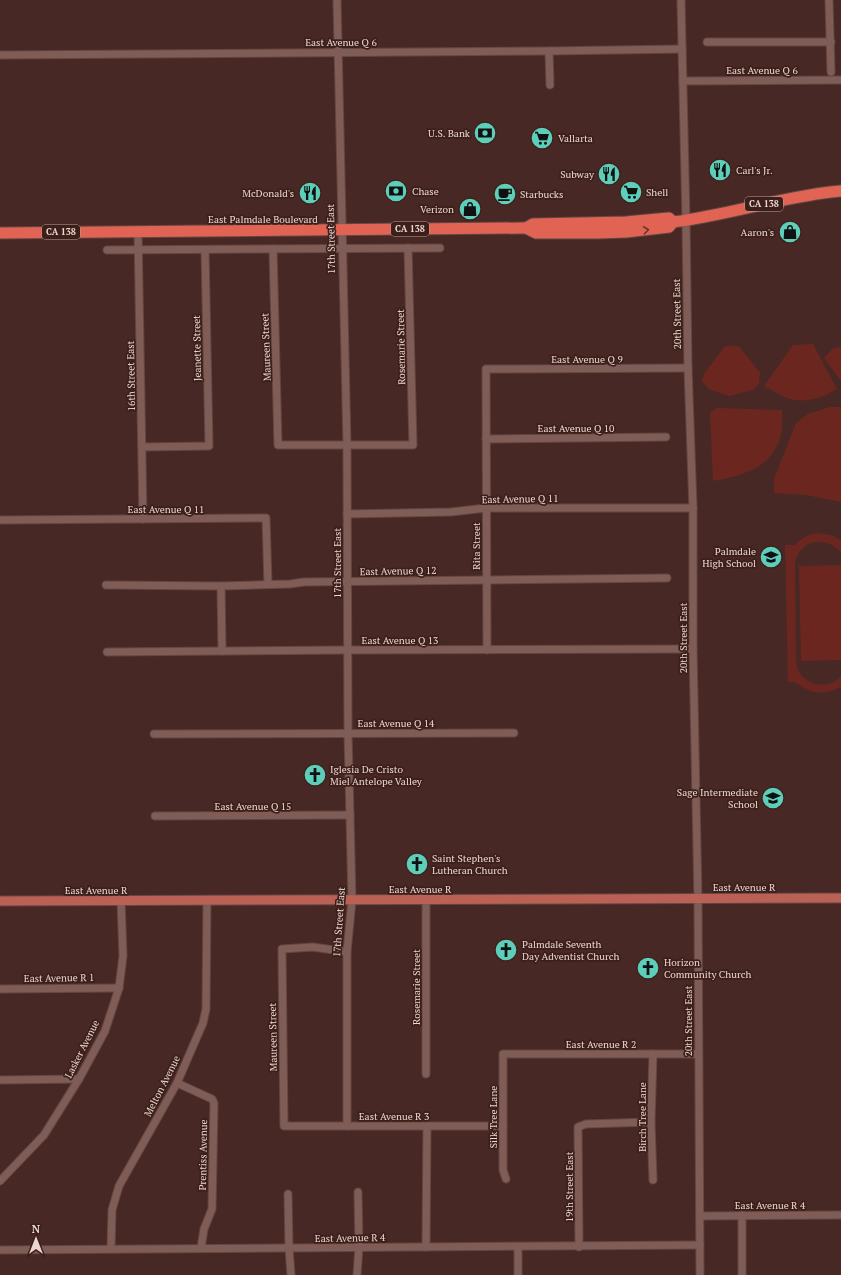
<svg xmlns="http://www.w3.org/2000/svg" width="841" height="1275" viewBox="0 0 841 1275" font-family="'PT Serif',serif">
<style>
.green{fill:#6b271f}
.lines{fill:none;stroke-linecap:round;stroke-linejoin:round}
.minor-casing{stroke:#624743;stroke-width:9}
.major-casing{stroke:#624743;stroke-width:11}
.highway-casing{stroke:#624743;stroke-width:13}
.minor{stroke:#805c57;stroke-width:7}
.major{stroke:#ba6055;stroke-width:9}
.highway{stroke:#e06353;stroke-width:11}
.oneway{stroke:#6e332b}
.labels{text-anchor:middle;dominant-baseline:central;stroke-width:3.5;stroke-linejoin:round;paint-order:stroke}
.shield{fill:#3d1f1a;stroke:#b79f9b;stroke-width:1}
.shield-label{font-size:9px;font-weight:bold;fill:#ebd6d2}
.street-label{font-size:10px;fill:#ebd6d2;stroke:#3d1f1a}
.poi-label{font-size:10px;fill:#ebd6d2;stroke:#3d1f1a;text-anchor:start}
</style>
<rect width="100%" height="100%" fill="#482824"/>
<g class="green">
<path d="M813,344L837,389C823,398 803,404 787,398C779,395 772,390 764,386L793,345Z"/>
<polygon points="725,346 739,346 760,373 759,384 753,390 729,396 709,389 702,381 704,374"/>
<polygon points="841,347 841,381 824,358 833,348"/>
<polygon points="830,407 841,407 841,502 806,495 774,493 774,479 796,423 808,414"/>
<path d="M717,408L782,410C782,418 783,428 781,435C773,468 741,476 713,481L710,413Z"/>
<path d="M816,533L831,535L841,540V552C831,541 812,537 801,550C798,553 797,557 795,561L796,659C796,665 798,670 801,675C811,687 831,688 841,676V687C829,693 817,695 804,688C796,683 798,682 788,682L785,545H793L794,546C801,539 806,535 816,533Z"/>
<polygon points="841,565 841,660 801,661 799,566"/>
</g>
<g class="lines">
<g class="minor-casing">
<g id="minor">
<polyline points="337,0 347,445 348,733 352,900 347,952 347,1126"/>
<polyline points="681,0 686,220 688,368 693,508 693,649 698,899 700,1275"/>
<polyline points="829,0 831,72"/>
<polyline points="707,42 831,42"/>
<polyline points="549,51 550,85"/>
<polyline points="0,55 549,51 682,49"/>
<polyline points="683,81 841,80"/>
<polyline points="138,232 143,519"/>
<polyline points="273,249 278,445 413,445 408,248"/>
<polyline points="107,250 440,248"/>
<polyline points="486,439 666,437"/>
<polyline points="142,447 209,446 205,250"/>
<polyline points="347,514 451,512 486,508 693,508"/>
<polyline points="0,520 266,518 268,584"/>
<polyline points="106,585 221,586 290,584 304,582 667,578"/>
<polyline points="221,586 222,651"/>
<polyline points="487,650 486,369 688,368"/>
<polyline points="107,652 348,650 693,649"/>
<polyline points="154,734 514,733"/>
<polyline points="155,816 350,815"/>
<polyline points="347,952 313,947 282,949 284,1126 503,1126"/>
<polyline points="0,989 119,988"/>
<polyline points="653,1054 651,1122 653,1180"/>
<polyline points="426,1074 426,900"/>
<polyline points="0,1080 79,1079"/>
<polyline points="177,1083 212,1099 214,1103 212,1209 204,1229 201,1248"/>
<polyline points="506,1179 503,1170 503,1054 698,1054"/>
<polyline points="0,1181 44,1135 79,1079 105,1031 119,988 123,956 121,901"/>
<polyline points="288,1194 289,1248 291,1275"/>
<polyline points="742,1215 742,1275"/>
<polyline points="700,1216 841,1215"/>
<polyline points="426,1247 427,1126"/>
<polyline points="518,1247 518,1275"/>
<polyline points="579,1247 578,1127 586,1124 651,1122"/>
<polyline points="111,1249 112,1210 119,1186 177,1083 203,1023 206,1009 207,900"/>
<polyline points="0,1250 700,1245"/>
<polyline points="357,1275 359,1247 358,1192"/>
</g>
</g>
<g class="major-casing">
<polyline id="major" points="0,901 841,898"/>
</g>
<g class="highway-casing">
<g id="highway">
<path d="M526,228L533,224L626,222L669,218L673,222C729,215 784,196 841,191"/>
<polyline points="0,233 523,228 526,228 536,233 598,233 626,232 669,227 673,222"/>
</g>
</g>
<use href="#minor" class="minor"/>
<use href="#major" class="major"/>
<use href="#highway" class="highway"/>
</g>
<defs><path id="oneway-chevron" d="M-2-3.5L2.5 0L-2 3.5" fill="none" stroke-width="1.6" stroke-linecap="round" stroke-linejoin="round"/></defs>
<use class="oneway" href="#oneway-chevron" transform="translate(646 230) rotate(-7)"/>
<defs>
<g id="bank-disc" transform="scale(1.15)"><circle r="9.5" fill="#5dceb9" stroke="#3d1f1a"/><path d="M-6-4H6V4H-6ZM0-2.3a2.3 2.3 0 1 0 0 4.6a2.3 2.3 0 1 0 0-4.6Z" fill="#111"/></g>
<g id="supermarket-disc" transform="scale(1.15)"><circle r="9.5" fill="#5dceb9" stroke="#3d1f1a"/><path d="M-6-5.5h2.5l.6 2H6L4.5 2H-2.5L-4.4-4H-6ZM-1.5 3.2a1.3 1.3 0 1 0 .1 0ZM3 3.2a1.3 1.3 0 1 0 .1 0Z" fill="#111"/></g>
<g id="restaurant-disc" transform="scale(1.15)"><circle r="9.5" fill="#5dceb9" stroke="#3d1f1a"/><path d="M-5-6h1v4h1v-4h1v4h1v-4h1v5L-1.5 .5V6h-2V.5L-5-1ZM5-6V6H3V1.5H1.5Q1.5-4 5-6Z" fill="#111"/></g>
<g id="cafe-disc" transform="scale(1.15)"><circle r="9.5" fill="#5dceb9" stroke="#3d1f1a"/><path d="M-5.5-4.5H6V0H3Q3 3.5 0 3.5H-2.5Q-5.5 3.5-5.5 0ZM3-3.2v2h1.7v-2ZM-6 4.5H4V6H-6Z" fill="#111"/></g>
<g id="shop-disc" transform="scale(1.15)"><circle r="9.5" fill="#5dceb9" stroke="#3d1f1a"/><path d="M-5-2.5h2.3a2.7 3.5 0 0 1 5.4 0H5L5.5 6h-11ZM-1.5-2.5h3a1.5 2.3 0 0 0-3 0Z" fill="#111"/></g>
<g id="school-disc" transform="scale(1.15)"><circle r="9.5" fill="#5dceb9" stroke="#3d1f1a"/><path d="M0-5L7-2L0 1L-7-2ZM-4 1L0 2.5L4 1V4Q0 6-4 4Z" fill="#111"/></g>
<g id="church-disc" transform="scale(1.15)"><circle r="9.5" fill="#5dceb9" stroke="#3d1f1a"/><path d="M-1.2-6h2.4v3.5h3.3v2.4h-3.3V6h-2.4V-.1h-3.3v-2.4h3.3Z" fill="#111"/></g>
</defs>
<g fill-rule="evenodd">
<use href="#bank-disc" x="485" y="133"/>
<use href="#supermarket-disc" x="542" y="138"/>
<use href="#restaurant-disc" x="720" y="170"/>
<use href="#restaurant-disc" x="609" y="174"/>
<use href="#bank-disc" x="396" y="191"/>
<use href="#supermarket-disc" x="631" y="192"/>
<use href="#restaurant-disc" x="310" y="193"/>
<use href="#cafe-disc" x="505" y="194"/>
<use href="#shop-disc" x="470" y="209"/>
<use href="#shop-disc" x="790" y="232"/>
<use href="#school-disc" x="771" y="557"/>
<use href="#church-disc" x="315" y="775"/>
<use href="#school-disc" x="773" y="798"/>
<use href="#church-disc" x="417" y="864"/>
<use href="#church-disc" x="506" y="950"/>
<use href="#church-disc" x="648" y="968"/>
</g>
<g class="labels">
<g class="shield">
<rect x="745" y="197" width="38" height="14" rx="3"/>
<rect x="391" y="222" width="38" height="14" rx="3"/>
<rect x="42" y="225" width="38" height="14" rx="3"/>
</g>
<g class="shield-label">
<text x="764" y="204">CA 138</text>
<text x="410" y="229">CA 138</text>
<text x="61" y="232">CA 138</text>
</g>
<g class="street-label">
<text x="341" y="42">East Avenue Q 6</text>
<text x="762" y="70">East Avenue Q 6</text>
<text x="263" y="219">East Palmdale Boulevard</text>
<text transform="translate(331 239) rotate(-91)">17th Street East</text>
<text transform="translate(677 314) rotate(-91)">20th Street East</text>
<text transform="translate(266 347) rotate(-92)">Maureen Street</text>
<text transform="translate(401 347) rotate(-91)">Rosemarie Street</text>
<text transform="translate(197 348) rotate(-91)">Jeanette Street</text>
<text x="587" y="359">East Avenue Q 9</text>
<text transform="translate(131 376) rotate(-91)">16th Street East</text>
<text x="576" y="428">East Avenue Q 10</text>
<text transform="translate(520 499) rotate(-1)">East Avenue Q 11</text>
<text x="166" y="509">East Avenue Q 11</text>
<text transform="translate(476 546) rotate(-90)">Rita Street</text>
<text transform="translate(337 563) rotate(-90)">17th Street East</text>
<text transform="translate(398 571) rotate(-1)">East Avenue Q 12</text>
<text transform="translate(683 638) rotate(-90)">20th Street East</text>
<text x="400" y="640">East Avenue Q 13</text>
<text x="396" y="723">East Avenue Q 14</text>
<text x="253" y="806">East Avenue Q 15</text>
<text x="744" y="887">East Avenue R</text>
<text x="420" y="889">East Avenue R</text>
<text x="96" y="890">East Avenue R</text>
<text transform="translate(339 922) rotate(-86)">17th Street East</text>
<text transform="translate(59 978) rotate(-1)">East Avenue R 1</text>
<text transform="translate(416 987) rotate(-90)">Rosemarie Street</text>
<text transform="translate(688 1021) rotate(-90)">20th Street East</text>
<text transform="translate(273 1037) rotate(-91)">Maureen Street</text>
<text x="601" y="1044">East Avenue R 2</text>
<text transform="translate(82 1049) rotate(-63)">Lasker Avenue</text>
<text transform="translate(162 1086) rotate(-63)">Melton Avenue</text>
<text x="394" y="1116">East Avenue R 3</text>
<text transform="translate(493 1117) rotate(-90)">Silk Tree Lane</text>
<text transform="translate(642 1117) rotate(-90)">Birch Tree Lane</text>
<text transform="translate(203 1155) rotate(-89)">Prentiss Avenue</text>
<text transform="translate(569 1187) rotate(-90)">19th Street East</text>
<text x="770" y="1205">East Avenue R 4</text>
<text transform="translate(350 1238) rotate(-1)">East Avenue R 4</text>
</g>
<g class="poi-label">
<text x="470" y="133" text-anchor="end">U.S. Bank</text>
<text x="558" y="138">Vallarta</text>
<text x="736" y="170">Carl's Jr.</text>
<text x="594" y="174" text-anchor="end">Subway</text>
<text x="412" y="191">Chase</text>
<text x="646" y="192">Shell</text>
<text x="294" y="193" text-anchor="end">McDonald's</text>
<text x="520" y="194">Starbucks</text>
<text x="454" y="209" text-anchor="end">Verizon</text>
<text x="774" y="232" text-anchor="end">Aaron's</text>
<text x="756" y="551" text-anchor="end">Palmdale<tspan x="756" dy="12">High School</tspan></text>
<text x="330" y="769">Iglesia De Cristo<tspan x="330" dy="12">Miel Antelope Valley</tspan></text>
<text x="758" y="792" text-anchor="end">Sage Intermediate<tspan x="758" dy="12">School</tspan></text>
<text x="432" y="858">Saint Stephen's<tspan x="432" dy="12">Lutheran Church</tspan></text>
<text x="522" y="944">Palmdale Seventh<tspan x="522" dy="12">Day Adventist Church</tspan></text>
<text x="664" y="962">Horizon<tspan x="664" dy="12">Community Church</tspan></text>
</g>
</g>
<g transform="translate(36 1239)" stroke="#3d1f1a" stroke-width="3" paint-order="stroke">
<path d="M0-3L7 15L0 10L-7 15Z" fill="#ebd6d2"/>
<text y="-6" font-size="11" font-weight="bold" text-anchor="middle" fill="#ebd6d2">N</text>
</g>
</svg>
